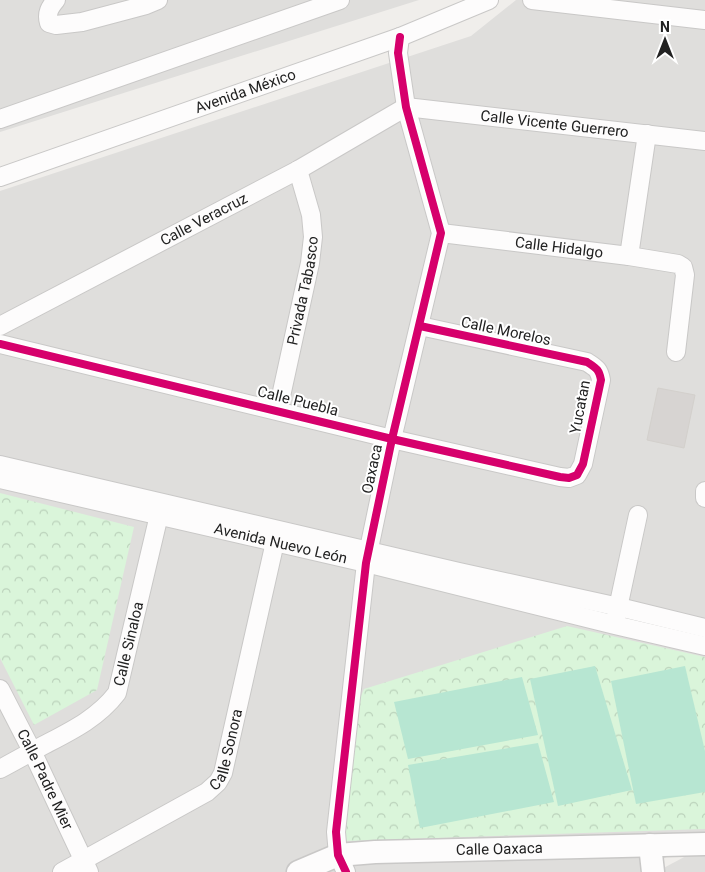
<svg xmlns="http://www.w3.org/2000/svg" width="705" height="872" viewBox="0 0 705 872" font-family="Roboto,sans-serif">
<style>
.residential{fill:#dfdedc}
.park{fill:url(#park-crowns)}
.pitch{fill:#b7e6d2}
.building{fill:#d7d4d2;stroke:#d3d0cc}
.lines{fill:none;stroke-linecap:round;stroke-linejoin:round}
.minor-casing{stroke:#c9c8c7;stroke-width:20}
.tertiary-casing{stroke:#c9c8c7;stroke-width:25}
.minor{stroke:#fdfcfc;stroke-width:18}
.tertiary{stroke:#fdfcfc;stroke-width:22}
.cycleway-casing{stroke:#fff;stroke-width:11}
.cycleway{stroke:#d6006c;stroke-width:8}
.labels{text-anchor:middle;dominant-baseline:central;stroke-width:4;stroke-linejoin:round;paint-order:stroke}
.street-label{font-size:15px;fill:#222;stroke:#fff}
</style>
<defs>
<pattern id="park-crowns" width="20" height="18" patternUnits="userSpaceOnUse" patternTransform="scale(1.25)"><rect width="20" height="18" fill="#daf5da"/><path d="M2 6a3 3 0 1 1 6 0M12 15a3 3 0 1 1 6 0" fill="none" stroke="#bbd2bb"/></pattern>
</defs>
<rect width="100%" height="100%" fill="#f0eeeb"/>
<g class="residential">
<polygon points="0,0 419,0 0,132"/>
<polygon points="516,0 705,0 705,835 640,872 0,872 0,191 471,36"/>
<polygon points="705,846 705,872 656,872"/>
</g>
<g class="park">
<polygon points="0,493 134,527 97,690 34,725 0,658"/>
<polygon points="567,626 705,657 705,829 346,841 341,833 359,701 364,689"/>
</g>
<g class="pitch">
<polygon points="595,666 632,790 558,806 530,679"/>
<polygon points="685,666 705,751 705,792 636,804 611,681"/>
<polygon points="522,677 538,735 408,759 394,702"/>
<polygon points="538,743 554,802 420,828 408,765"/>
</g>
<polygon class="building" points="658,388 695,395 684,448 647,440"/>
<g class="lines">
<g class="minor-casing">
<g id="minor">
<path d="M56,0C50,7 46,13 49,23L56,25L82,22L146,5L158,0"/>
<polyline points="532,0 705,20"/>
<polyline points="0,119 340,0"/>
<path id="s1" d="M0,177L400,37L489,0"/>
<path id="s2" d="M441,233L629,256L678,264L683,267L685,275L676,352"/>
<polyline points="629,256 647,134"/>
<path id="s3" d="M0,326L298,170L406,107L705,141"/>
<path d="M0,344L392,439L560,477L569,478L577,475L583,464L601,380C599,369 596,368 587,362L420,326"/>
<path id="s4" d="M278,410L310,263L313,237L311,215L298,170"/>
<polyline points="0,465 459,572 619,607 705,628"/>
<path id="s5" d="M0,479L366,563L615,625L705,646"/>
<polyline points="705,491 705,498"/>
<polyline points="616,617 638,515"/>
<path id="s6" d="M0,689L32,751L89,872"/>
<path id="s7" d="M0,769C15,761 29,753 44,745C71,731 98,718 117,693L159,515"/>
<path id="s8" d="M62,872L207,792L218,782L223,773L275,542L278,533"/>
<polyline points="346,872 338,855 336,832 366,563 392,439 441,233 406,107 398,53 400,37"/>
</g>
</g>
<g class="tertiary-casing">
<g id="tertiary">
<polyline points="650,845 653,872"/>
<path id="s9" d="M298,872L338,855L375,852L705,844"/>
</g>
</g>
<use href="#minor" class="minor"/>
<use href="#tertiary" class="tertiary"/>
<g class="cycleway-casing">
<g id="cycleway">
<path d="M0,344L392,439L560,477L569,478L577,475L583,464L601,380C599,369 596,368 587,362L420,326"/>
<polyline points="346,872 338,855 336,832 366,563 392,439 441,233 406,107 398,53 400,37"/>
</g>
</g>
<use href="#cycleway" class="cycleway"/>
</g>
<g class="labels">
<g class="street-label">
<text stroke="none"><textPath href="#s1" startOffset="260">Avenida México</textPath></text>
<text stroke="none"><textPath href="#s3" startOffset="611">Calle Vicente Guerrero</textPath></text>
<text stroke="none"><textPath href="#s3" startOffset="230">Calle Veracruz</textPath></text>
<text stroke="none"><textPath href="#s2" startOffset="119">Calle Hidalgo</textPath></text>
<text stroke="none"><textPath href="#s4" startOffset="122">Privada Tabasco</textPath></text>
<text transform="translate(506 331) rotate(12)">Calle Morelos</text>
<text transform="translate(298 401) rotate(14)">Calle Puebla</text>
<text transform="translate(580 407) rotate(-79)">Yucatan</text>
<text transform="translate(372 469) rotate(-78)">Oaxaca</text>
<text stroke="none"><textPath href="#s5" startOffset="288">Avenida Nuevo León</textPath></text>
<text stroke="none"><textPath href="#s7" startOffset="191">Calle Sinaloa</textPath></text>
<text stroke="none"><textPath href="#s8" startOffset="214">Calle Sonora</textPath></text>
<text stroke="none"><textPath href="#s6" startOffset="101">Calle Padre Mier</textPath></text>
<text stroke="none"><textPath href="#s9" startOffset="205">Calle Oaxaca</textPath></text>
</g>
</g>
<g transform="translate(665 40)" stroke="#ffffff" stroke-width="4" paint-order="stroke">
<path d="M0-4L9 19L0 12L-9 19Z" fill="#222222"/>
<text y="-8" font-size="14" font-weight="bold" text-anchor="middle" fill="#222222">N</text>
</g>
</svg>
